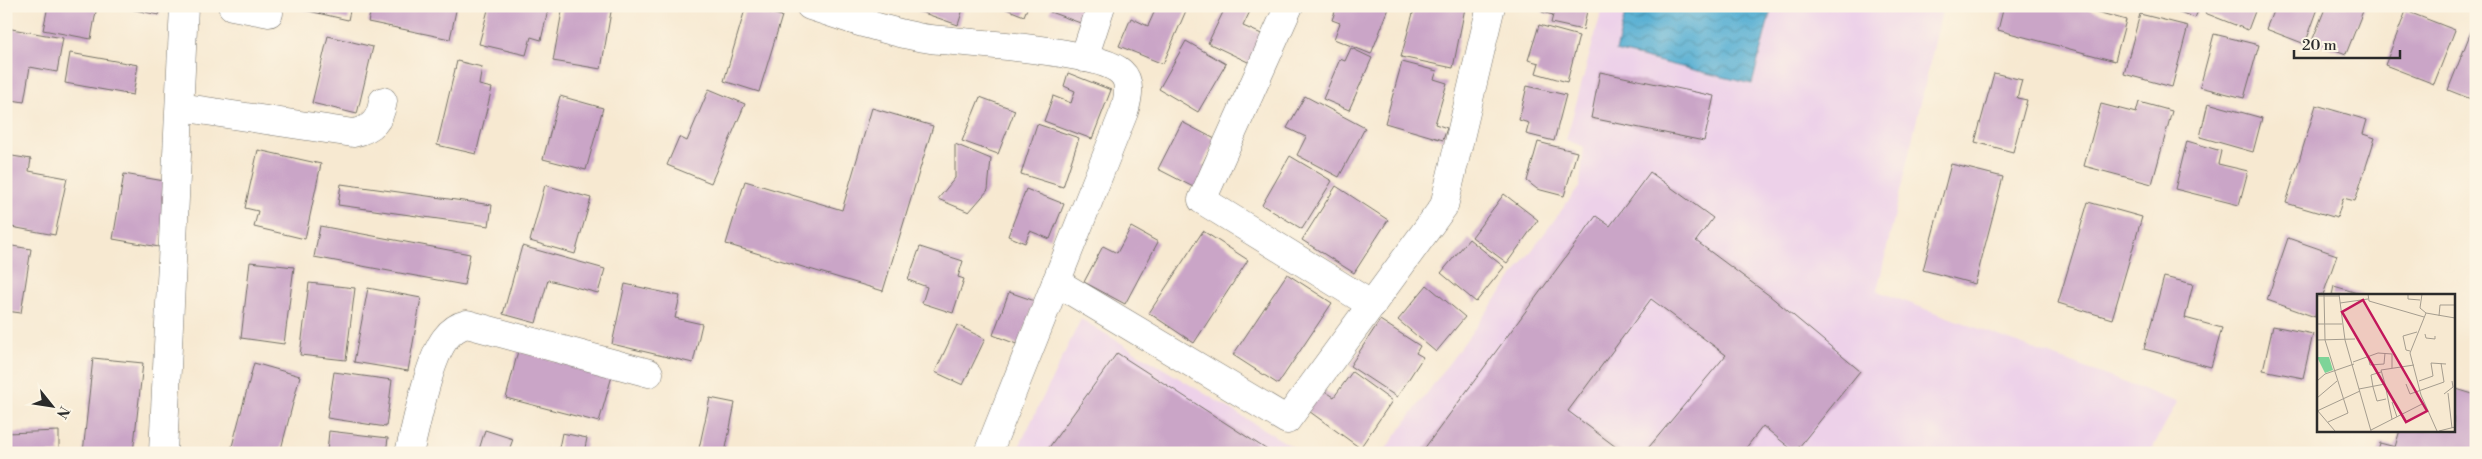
<svg xmlns="http://www.w3.org/2000/svg" width="2482" height="459" viewBox="0 0 2482 459" font-family="'Libre Bodoni',serif">
<style>
.built{fill:#edd1e9}
.water{fill:url(#water-waves);stroke:#406d7f}
.building{fill:#caa5c7}
.lines{fill:none;stroke-linecap:round;stroke-linejoin:round}
.minor-casing{stroke:#726e65;stroke-width:29}
.minor{stroke:#fff;stroke-width:28}
.inset-road{fill:none;stroke:#a59d8f;stroke-width:1}
.view{fill:#c2185b;fill-opacity:0.15;stroke:#c2185b;stroke-width:2.5}
.inset-edge{fill:none;stroke:#2b2b2b;stroke-width:2.5}
</style>
<defs>
<pattern id="water-waves" width="16" height="10" patternUnits="userSpaceOnUse" patternTransform="scale(1.25)"><rect width="16" height="10" fill="#56afd3"/><path d="M0 5q4-4 8 0t8 0" fill="none" stroke="#478fab"/></pattern>
</defs>
<rect width="100%" height="100%" fill="#fcf5e5"/>
<filter id="ink" filterUnits="userSpaceOnUse"><feTurbulence type="fractalNoise" baseFrequency=".02" numOctaves="2"/><feDisplacementMap in="SourceGraphic" scale="10" xChannelSelector="R" yChannelSelector="G"/><feConvolveMatrix kernelMatrix="1 2 1 2 8 2 1 2 1" color-interpolation-filters="sRGB"/></filter>
<filter id="wash" filterUnits="userSpaceOnUse"><feTurbulence type="fractalNoise" baseFrequency=".0096" numOctaves="4" result="noise"/><feDisplacementMap in="SourceGraphic" scale="20" xChannelSelector="R" yChannelSelector="G"/><feGaussianBlur stdDeviation="1.12" result="paint"/><feColorMatrix in="noise" values="0 0 0 0 0 0 0 0 0 0 0 0 0 0 0 0 0 1.4 0 .05"/><feComposite in="paint" operator="in"/></filter>
<g filter="url(#wash)">
<rect width="100%" height="100%" fill="#f7e9d1"/>
<g class="built">
<polygon points="1603,6 1922,6 1942,11 1877,291 2177,402 2150,453 1383,453 1580,185 1584,147 1566,140"/>
<polygon points="1081,319 1303,453 1016,453"/>
</g>
<polygon class="water" points="1627,6 1772,6 1752,84 1616,51"/>
<g id="blocks">
<g class="building">
<polygon points="48,6 97,6 91,39 43,30"/>
<polygon points="116,6 161,6 159,15"/>
<polygon points="287,6 351,6 348,20"/>
<polygon points="372,6 457,6 450,39 368,22"/>
<polygon points="489,6 549,6 541,40 531,37 526,55 479,44"/>
<polygon points="563,6 612,6 601,69 553,61"/>
<polygon points="746,6 782,16 759,92 724,81"/>
<polygon points="919,6 964,6 958,25 918,11"/>
<polygon points="999,6 1028,6 1024,16"/>
<polygon points="1052,6 1093,6 1086,25 1050,12"/>
<polygon points="1157,6 1188,6 1163,64 1119,46 1131,18 1148,26"/>
<polygon points="1226,6 1252,7 1243,26 1264,35 1250,63 1208,43"/>
<polygon points="1337,6 1390,6 1371,54 1334,39 1340,23 1332,20"/>
<polygon points="1415,6 1465,8 1453,68 1401,57"/>
<polygon points="1543,6 1588,6 1583,30 1551,23 1553,15 1542,12"/>
<polygon points="2004,6 2076,6 2126,20 2115,61 1998,30"/>
<polygon points="2165,6 2200,6 2195,18"/>
<polygon points="2208,6 2257,6 2248,30 2205,13"/>
<polygon points="2275,6 2319,6 2305,44 2266,29"/>
<polygon points="2326,6 2365,6 2346,54 2312,41"/>
<polygon points="2406,11 2455,30 2434,84 2385,65"/>
<polygon points="2140,14 2188,26 2172,87 2124,74"/>
<polygon points="2476,19 2476,101 2448,90"/>
<polygon points="1539,25 1579,36 1567,82 1536,73 1539,63 1528,60"/>
<polygon points="6,28 63,38 57,72 30,67 24,102 6,99"/>
<polygon points="2214,34 2259,45 2244,98 2200,87"/>
<polygon points="328,36 373,47 357,114 312,103"/>
<polygon points="1186,41 1226,64 1198,112 1159,89"/>
<polygon points="1351,48 1372,58 1349,110 1323,99 1340,59 1345,61"/>
<polygon points="70,53 138,65 133,95 65,83"/>
<polygon points="457,61 482,67 479,85 492,88 476,154 437,145"/>
<polygon points="1402,62 1437,71 1434,79 1447,83 1435,124 1447,128 1443,140 1385,123"/>
<polygon points="1600,72 1714,96 1704,141 1591,118"/>
<polygon points="1068,73 1111,90 1092,139 1044,121 1053,96 1071,103 1075,91 1064,86"/>
<polygon points="1994,73 2022,80 2017,98 2027,100 2013,152 1975,142"/>
<polygon points="1527,86 1566,95 1554,141 1526,134 1529,123 1519,120"/>
<polygon points="709,89 745,104 711,183 667,165 679,137 687,141"/>
<polygon points="560,96 603,108 586,170 543,159"/>
<polygon points="1305,96 1365,128 1339,177 1297,155 1306,137 1287,128"/>
<polygon points="980,97 1015,110 998,154 962,141"/>
<polygon points="2139,102 2172,111 2152,184 2084,166 2101,104 2136,113"/>
<polygon points="2208,103 2262,118 2253,152 2200,137"/>
<polygon points="2316,105 2367,120 2363,134 2375,138 2355,201 2343,198 2337,218 2286,203"/>
<polygon points="872,108 933,126 883,291 726,244 745,181 842,210"/>
<polygon points="1182,122 1215,139 1202,165 1208,168 1197,189 1158,169"/>
<polygon points="1037,124 1079,138 1063,187 1021,174"/>
<polygon points="2187,141 2221,151 2218,164 2248,171 2239,205 2175,189"/>
<polygon points="1538,142 1577,152 1564,196 1537,189 1527,181"/>
<polygon points="955,144 991,159 988,190 969,212 938,199 955,178"/>
<polygon points="258,150 321,164 305,239 254,227 258,211 245,208"/>
<polygon points="6,155 31,159 29,171 67,178 55,235 6,226"/>
<polygon points="1290,156 1332,181 1302,229 1262,205"/>
<polygon points="1951,164 2003,177 1975,284 1923,270"/>
<polygon points="1650,172 1713,218 1696,241 1770,296 1860,371 1795,452 1763,426 1742,453 1644,453 1726,355 1651,299 1568,411 1624,453 1421,453 1596,216 1610,226"/>
<polygon points="124,174 170,182 159,247 113,239"/>
<polygon points="341,184 492,205 489,226 338,205"/>
<polygon points="545,185 591,198 575,254 530,241"/>
<polygon points="1336,186 1388,220 1354,273 1302,240"/>
<polygon points="1026,189 1064,204 1050,239 1030,231 1025,243 1008,236"/>
<polygon points="1504,194 1538,220 1507,263 1472,237"/>
<polygon points="2088,202 2142,217 2112,319 2058,303"/>
<polygon points="320,226 470,254 464,285 314,257"/>
<polygon points="1131,227 1158,242 1125,304 1084,282 1103,246 1117,253"/>
<polygon points="1203,231 1248,260 1194,343 1149,313"/>
<polygon points="2288,238 2337,255 2323,295 2318,295 2318,308 2315,317 2267,300"/>
<polygon points="1469,239 1504,267 1476,302 1441,273"/>
<polygon points="6,245 31,249 21,313 6,311"/>
<polygon points="522,246 605,269 598,293 548,280 536,323 503,314"/>
<polygon points="920,247 963,261 958,277 964,279 953,313 922,303 927,287 908,280"/>
<polygon points="250,262 294,267 284,344 241,338"/>
<polygon points="1287,274 1332,303 1278,384 1233,355"/>
<polygon points="2164,277 2193,284 2185,318 2222,328 2211,367 2144,349"/>
<polygon points="309,283 355,288 346,360 300,355"/>
<polygon points="625,284 680,296 675,318 702,324 693,363 612,344"/>
<polygon points="1427,285 1465,317 1436,352 1398,320"/>
<polygon points="2334,286 2364,295 2332,295"/>
<polygon points="368,288 421,298 408,371 354,362"/>
<polygon points="1009,292 1035,301 1019,345 993,335"/>
<polygon points="1380,320 1420,346 1416,353 1423,357 1397,397 1350,366"/>
<polygon points="957,325 985,339 963,385 935,372"/>
<polygon points="2273,326 2313,334 2303,378 2263,370"/>
<polygon points="518,351 612,376 599,422 506,398"/>
<polygon points="1117,353 1272,453 1045,453"/>
<polygon points="93,358 143,363 133,453 83,453"/>
<polygon points="254,363 300,376 280,453 240,453 231,450"/>
<polygon points="334,372 392,380 386,427 327,418"/>
<polygon points="1352,372 1392,401 1360,448 1306,409 1320,388 1334,397"/>
<polygon points="2453,388 2476,395 2476,453 2377,453 2380,443 2395,447 2400,430 2453,430"/>
<polygon points="710,398 735,403 725,453 698,453"/>
<polygon points="485,430 513,439 508,453 478,453"/>
<polygon points="59,431 59,453 6,453 6,433"/>
<polygon points="329,431 388,438 386,453 327,453"/>
<polygon points="562,433 587,438 584,453 558,453"/>
</g>
</g>
</g>
<g filter="url(#ink)">
<use href="#blocks" fill-opacity="0" stroke="#726e65" stroke-width="1"/>
<g class="lines">
<g class="minor-casing">
<g id="minor">
<polyline points="232,6 269,13"/>
<polyline points="810,6 853,20"/>
<path d="M857,6L853,20C878,27 904,36 931,39C968,43 1098,50 1121,72C1132,82 1128,99 1124,112L988,453"/>
<polyline points="1289,6 1202,200 1372,305"/>
<polyline points="1084,58 1101,6"/>
<path d="M180,107L353,133C373,129 380,120 383,101"/>
<polyline points="1056,282 1287,420 1444,206 1491,6"/>
<polyline points="163,453 184,6"/>
<path d="M409,453C417,423 428,362 445,339C451,331 458,326 467,324L649,373"/>
</g>
</g>
<use href="#minor" class="minor"/>
</g>
</g>
<g transform="translate(2317 294)">
<rect width="138" height="138" fill="#f7e9d1"/>
<path d="M0,63H12L16,76L8,79Z" fill="#7ed498"/>
<path class="inset-road" d="M7,0L8,46L31,119L11,128M22,0L28,46L54,137M51,0L52,7L107,23M91,0V5L103,6M105,0L103,14L109,19L138,24M0,2H22M23,9L51,5M109,19L93,59L104,101L120,137M122,22L123,11H138M0,30H25M108,40L109,44L118,45V42M0,46L38,45M93,57L89,56L86,42L100,38M51,62L53,71L67,70L68,59M36,68L61,59L75,60V74M64,78L54,81L56,93L60,107L69,105M0,87L8,80L37,70M102,87L116,82L114,69L129,70M68,90L75,125M89,90L93,100L127,88L124,69M42,95L68,90L64,76L97,71M131,99L135,134M127,100L136,93L135,87M0,104L20,87M75,108L80,123M0,116L18,137M0,117L43,97M54,136L107,109M122,137L138,133"/>
<path class="view" d="M46,6L110,117L89,128L25,18Z"/>
<rect width="138" height="138" class="inset-edge"/>
</g>
<rect width="2482" height="459" fill="none" stroke="#fcf5e5" stroke-width="25"/>
<g transform="translate(52 406) rotate(120)" stroke="#fcf5e5" stroke-width="4" paint-order="stroke">
<path d="M0-4L9 19L0 12L-9 19Z" fill="#2b2b2b"/>
<text y="-8" font-size="14" font-weight="bold" text-anchor="middle" fill="#2b2b2b">N</text>
</g>
<path d="M2294 50v8h106v-8" fill="none" stroke="#2b2b2b" stroke-width="2.5"/>
<text x="2302" y="50" font-size="15" fill="#2b2b2b" stroke="#fcf5e5" stroke-width="4" paint-order="stroke">20 m</text>
</svg>
